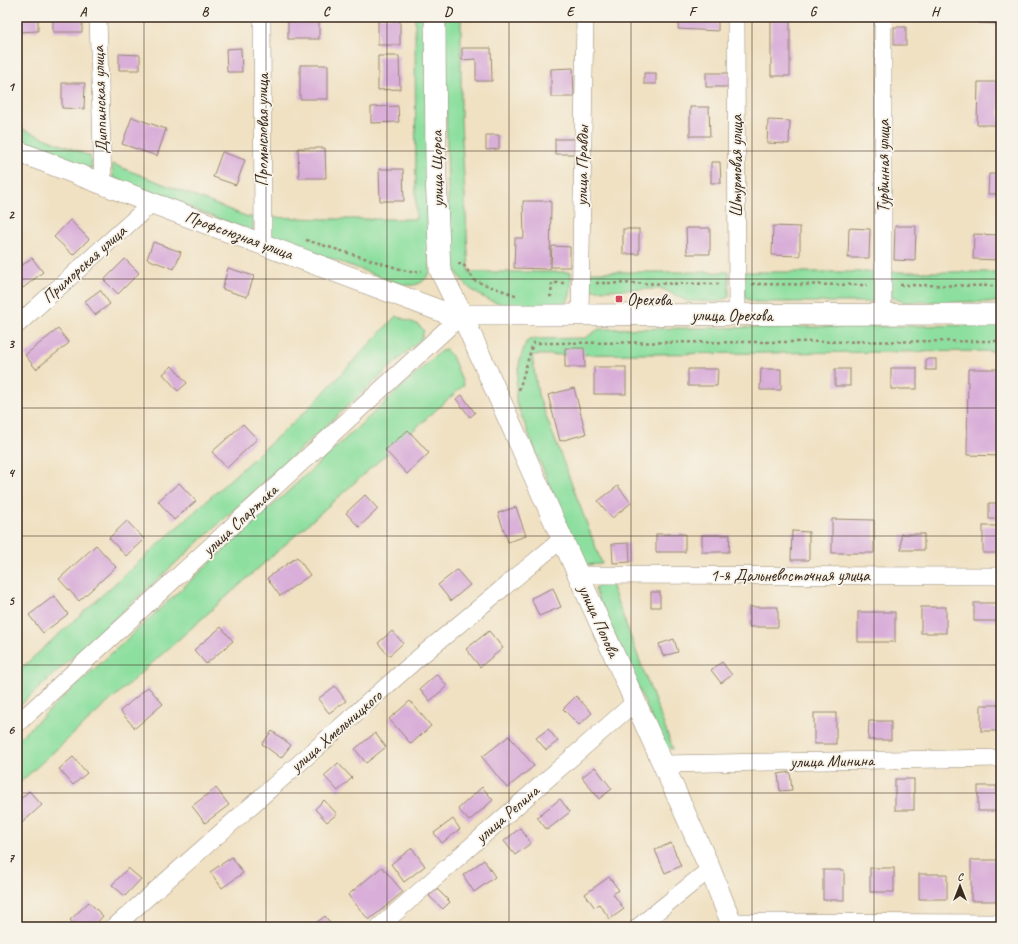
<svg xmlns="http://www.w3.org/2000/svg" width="1018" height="944" viewBox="0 0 1018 944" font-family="Caveat,sans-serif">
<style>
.green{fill:#8ddf9f;stroke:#64845e}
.building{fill:#d9afd9}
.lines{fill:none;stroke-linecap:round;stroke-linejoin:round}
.minor-casing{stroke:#968670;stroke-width:18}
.tertiary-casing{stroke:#968670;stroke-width:22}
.path{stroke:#968670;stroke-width:2.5;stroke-dasharray:3 3;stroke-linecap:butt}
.minor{stroke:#fff;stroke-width:17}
.tertiary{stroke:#fff;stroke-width:21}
.grid{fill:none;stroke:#3b2a1e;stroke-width:1;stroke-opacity:0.55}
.poi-dot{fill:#d1495b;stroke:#f7f3e8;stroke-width:1.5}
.labels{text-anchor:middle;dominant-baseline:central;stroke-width:3.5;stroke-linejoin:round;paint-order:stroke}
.street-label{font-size:17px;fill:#3b2a1e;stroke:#f7f3e8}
.poi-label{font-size:17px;fill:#3b2a1e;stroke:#f7f3e8;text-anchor:start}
.neatline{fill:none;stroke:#3b2a1e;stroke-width:1.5}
.grid-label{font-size:13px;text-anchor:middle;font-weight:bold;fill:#3b2a1e}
</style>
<rect width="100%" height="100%" fill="#f7f3e8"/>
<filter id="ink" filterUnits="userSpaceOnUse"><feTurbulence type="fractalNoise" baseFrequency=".025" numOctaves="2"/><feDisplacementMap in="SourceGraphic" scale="8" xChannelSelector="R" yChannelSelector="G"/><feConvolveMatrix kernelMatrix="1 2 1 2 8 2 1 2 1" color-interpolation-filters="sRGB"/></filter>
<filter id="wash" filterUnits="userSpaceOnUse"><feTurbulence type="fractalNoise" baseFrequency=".012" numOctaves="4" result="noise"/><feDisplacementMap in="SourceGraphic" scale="16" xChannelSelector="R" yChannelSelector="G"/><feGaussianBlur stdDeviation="0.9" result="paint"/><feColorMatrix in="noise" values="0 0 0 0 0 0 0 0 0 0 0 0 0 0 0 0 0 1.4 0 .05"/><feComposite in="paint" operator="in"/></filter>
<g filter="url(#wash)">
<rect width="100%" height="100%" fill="#f0e1c3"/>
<g class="green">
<path d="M415,17H427L430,272C422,288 409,287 394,282L268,235V217L327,219H416Z"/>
<path d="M444,17H461V121L469,272H571C571,280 573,296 566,302C559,308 546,307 537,307C487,309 446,287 449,232Z"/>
<polygon points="17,127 90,156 92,169 17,141"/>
<polygon points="112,164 248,217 253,217 253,232 113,178"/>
<polygon points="586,272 729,272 729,297 717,302 687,301 663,289 590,290 587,286"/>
<polygon points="743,272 878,272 875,300 871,302 755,302 745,298"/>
<polygon points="889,272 1001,272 1001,301 999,302 903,302 891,297"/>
<polygon points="396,316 417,324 424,330 421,339 17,708 17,672 307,410"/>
<polygon points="1001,325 1001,351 532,355 538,395 602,564 585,565 579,559 516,402 516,385 520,359 526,342 532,339 585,338 599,329"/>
<polygon points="446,350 452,356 464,385 132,681 17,785 17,740 441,351"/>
<polygon points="610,582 673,749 665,748 595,591 596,587 600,584"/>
</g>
<g id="blocks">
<g class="building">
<polygon points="18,17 38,17 38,31 18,32"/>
<rect x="53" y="17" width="29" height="15"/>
<polygon points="123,17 149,17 149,21 123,22"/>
<rect x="288" y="17" width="31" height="22"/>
<rect x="378" y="17" width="22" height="28"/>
<polygon points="679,17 718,17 718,31 678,29"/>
<polygon points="978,17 999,17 999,24 978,23"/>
<polygon points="771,19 790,20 790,76 771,76"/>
<rect x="894" y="27" width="12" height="18"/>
<polygon points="241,48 242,72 227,72 226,49"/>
<polygon points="462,48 491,48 492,81 476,81 476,59 462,60"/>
<polygon points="119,54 140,55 140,70 119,70"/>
<polygon points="378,56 399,56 400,89 378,90"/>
<rect x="300" y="65" width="28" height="34"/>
<polygon points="573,68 574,97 551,97 551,69"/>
<rect x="644" y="73" width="12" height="11"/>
<rect x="706" y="73" width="25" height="14"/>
<polygon points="978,82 1000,82 999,125 977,125"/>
<polygon points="62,83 85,83 84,109 62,108"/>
<polygon points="398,106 399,122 371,123 371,107"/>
<polygon points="690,107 709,107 710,136 690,136"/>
<polygon points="132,117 166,129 157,156 122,144"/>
<polygon points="768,120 790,121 789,144 767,143"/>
<polygon points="486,135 499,135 499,149 486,150"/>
<rect x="555" y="139" width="20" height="15"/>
<polygon points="298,148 325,148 326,178 299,178"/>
<polygon points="222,152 245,160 236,185 213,177"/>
<polygon points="711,162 720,162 721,183 711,183"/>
<polygon points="379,169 403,169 404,201 380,201"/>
<polygon points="989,174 999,174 999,194 988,194"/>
<polygon points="523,201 551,201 550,269 514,268 515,238 524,238"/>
<polygon points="70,220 89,239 73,255 54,237"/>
<polygon points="773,226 800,227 800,256 772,255"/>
<polygon points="895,226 916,226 915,261 894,260"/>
<polygon points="686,228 710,228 710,254 687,254"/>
<polygon points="849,228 870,229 869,258 848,258"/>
<rect x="623" y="229" width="16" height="25"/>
<polygon points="974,234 1000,235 1000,260 973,259"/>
<polygon points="153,242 181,252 174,269 147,259"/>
<polygon points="552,246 570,247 570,267 551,267"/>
<polygon points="32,258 43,272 23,288 17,280 17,269"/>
<polygon points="125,259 139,273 118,294 104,280"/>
<polygon points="228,268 254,276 247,297 222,289"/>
<polygon points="100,290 110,304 95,315 85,301"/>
<polygon points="58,329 69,343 36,369 25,355"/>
<polygon points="565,348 584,348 585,367 565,367"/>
<rect x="926" y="359" width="10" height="11"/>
<polygon points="172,366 187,383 178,391 163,374"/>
<rect x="594" y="367" width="32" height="27"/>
<rect x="891" y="368" width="26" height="21"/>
<polygon points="688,369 718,369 717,386 688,386"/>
<polygon points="761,369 781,369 781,390 760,390"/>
<rect x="835" y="369" width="15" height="17"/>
<polygon points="968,369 1001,369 1001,456 967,455"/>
<polygon points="574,388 586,434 560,441 548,395"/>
<polygon points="462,395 475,413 470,417 456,399"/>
<polygon points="243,424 257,439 227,468 212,452"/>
<polygon points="408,430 429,453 407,474 385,450"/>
<polygon points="179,483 196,501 174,520 158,501"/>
<polygon points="618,486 631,503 612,518 598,501"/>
<polygon points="365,495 378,509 359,527 346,513"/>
<rect x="989" y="503" width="12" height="16"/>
<polygon points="516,507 526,536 508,542 498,513"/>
<polygon points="832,519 874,520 874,553 832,553"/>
<polygon points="127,521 144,539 126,556 109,538"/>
<rect x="983" y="526" width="15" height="27"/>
<polygon points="792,531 809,532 809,560 791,560"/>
<rect x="656" y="534" width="29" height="18"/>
<rect x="901" y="534" width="23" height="16"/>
<polygon points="702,535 730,535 729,552 702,552"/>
<polygon points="629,543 630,562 613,563 612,544"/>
<polygon points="96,545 116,567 79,601 59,579"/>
<polygon points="297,557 310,575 280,596 267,578"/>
<polygon points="457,570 470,585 451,601 438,585"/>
<polygon points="553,588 561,607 539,616 531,598"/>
<rect x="651" y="592" width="9" height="15"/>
<polygon points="54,596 68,614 43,633 29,615"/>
<rect x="974" y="603" width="23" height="18"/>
<rect x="749" y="607" width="29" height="20"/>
<rect x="921" y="607" width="25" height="26"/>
<rect x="858" y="612" width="37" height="30"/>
<polygon points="221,627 233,641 206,664 194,650"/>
<polygon points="392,631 403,643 389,656 378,643"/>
<polygon points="489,631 503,648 480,667 466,649"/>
<polygon points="674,639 678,652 663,656 659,644"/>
<polygon points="722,662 732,675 721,683 711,670"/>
<polygon points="437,674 447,686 430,701 420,689"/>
<polygon points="335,686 346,701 329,713 318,699"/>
<polygon points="148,687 163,704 135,728 120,711"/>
<polygon points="576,696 592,713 579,725 563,709"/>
<polygon points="410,701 431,726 411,744 389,719"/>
<rect x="981" y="705" width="20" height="26"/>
<rect x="814" y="713" width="22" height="31"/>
<polygon points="869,721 891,721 891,740 868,740"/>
<polygon points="548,729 558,741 546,750 536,738"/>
<polygon points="272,731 291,745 281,758 262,744"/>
<polygon points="375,733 386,747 366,763 355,749"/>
<polygon points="509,736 534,766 507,788 482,757"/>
<polygon points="73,757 87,773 73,785 59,769"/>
<polygon points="338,763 352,778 338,791 324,776"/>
<polygon points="595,767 612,789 599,799 582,777"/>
<polygon points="790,772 792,790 780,791 778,774"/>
<rect x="895" y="779" width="19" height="31"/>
<rect x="978" y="786" width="19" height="25"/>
<polygon points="482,787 493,800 469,821 458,809"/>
<polygon points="216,788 229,805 205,823 192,806"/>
<polygon points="29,791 42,805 22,823 17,818 17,802"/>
<polygon points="560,799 570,812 547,830 537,817"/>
<polygon points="324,800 337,814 327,822 315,809"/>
<polygon points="453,819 460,829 442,843 434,833"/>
<polygon points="520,828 531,843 515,855 504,841"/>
<polygon points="671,843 681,866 665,873 655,850"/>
<polygon points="412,848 425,866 404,882 391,864"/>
<polygon points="232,857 243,873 222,888 210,872"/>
<polygon points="484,860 495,877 474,892 463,875"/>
<polygon points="971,860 999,860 998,901 971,901"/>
<polygon points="382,867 403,892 369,920 348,895"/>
<polygon points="128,868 141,879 125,896 112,885"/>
<rect x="870" y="868" width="24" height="24"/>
<rect x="823" y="870" width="21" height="30"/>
<rect x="919" y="874" width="28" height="25"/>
<polygon points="609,877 619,890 613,894 624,909 610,919 599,904 595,908 585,894"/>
<polygon points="437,889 450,902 443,909 429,896"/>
<polygon points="89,902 103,916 93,927 77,927 70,920"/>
<polygon points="325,916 333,927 311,927"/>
<polygon points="155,923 159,927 150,927"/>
</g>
</g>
</g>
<g filter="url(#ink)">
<use href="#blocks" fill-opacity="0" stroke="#968670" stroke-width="1"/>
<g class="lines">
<g class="minor-casing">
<g id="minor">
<polyline points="98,17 103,183"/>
<polyline points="262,17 263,243"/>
<polyline points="736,17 737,315"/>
<polyline points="883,17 883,315"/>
<polyline points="580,315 585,17"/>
<polyline points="17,325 152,203"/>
<polyline points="579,575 1001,576"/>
<polyline points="17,724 462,315"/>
<polyline points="663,764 1001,758"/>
<polyline points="731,922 1001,923"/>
<polyline points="114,927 416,660 562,539"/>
<polyline points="379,927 635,702"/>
<polyline points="638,927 710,869"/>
</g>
</g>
<g class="tertiary-casing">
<g id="tertiary">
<polyline points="435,17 436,176 440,270 462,315 710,869 733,927"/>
<polyline points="17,151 152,203 446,313 462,315 1001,314"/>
</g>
</g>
<g class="path">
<polyline points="306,240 410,272 422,271"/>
<polyline points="458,264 463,264 475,281 518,296"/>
<polyline points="596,283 721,284"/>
<polyline points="752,284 867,285"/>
<polyline points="900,285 1001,286"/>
<polyline points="549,296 551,296 552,283 565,283"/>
<polyline points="519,390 533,343 1001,341"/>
</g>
<use href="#minor" class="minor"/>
<use href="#tertiary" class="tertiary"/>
</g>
</g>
<path class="grid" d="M144,17V927M266,17V927M387,17V927M509,17V927M631,17V927M752,17V927M874,17V927M17,151H1001M17,279H1001M17,408H1001M17,536H1001M17,665H1001M17,793H1001"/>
<rect class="poi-dot" x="615" y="295" width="8" height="8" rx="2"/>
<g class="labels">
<g class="street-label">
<text transform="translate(100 100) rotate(-92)">Диппинская улица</text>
<text transform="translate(262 130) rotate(-90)">Промысловая улица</text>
<text transform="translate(582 166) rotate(-89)">улица Правды</text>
<text transform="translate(736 166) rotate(-90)">Штурмовая улица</text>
<text transform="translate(883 166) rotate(-90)">Турбинная улица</text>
<text transform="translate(437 169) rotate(-91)">улица Щорса</text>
<text transform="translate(239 235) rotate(20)">Профсоюзная улица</text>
<text transform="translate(84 264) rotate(-42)">Приморская улица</text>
<text x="732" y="315">улица Орехова</text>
<text transform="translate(240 520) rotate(-43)">улица Спартака</text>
<text x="790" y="575">1-я Дальневосточная улица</text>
<text transform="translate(599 621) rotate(66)">улица Попова</text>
<text transform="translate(336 731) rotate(-41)">улица Хмельницкого</text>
<text transform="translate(832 761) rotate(-1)">улица Минина</text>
<text transform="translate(507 814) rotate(-41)">улица Репина</text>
</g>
<g class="poi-label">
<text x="627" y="299">Орехова</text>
</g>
</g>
<rect width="1018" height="944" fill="none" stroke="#f7f3e8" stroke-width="44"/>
<g transform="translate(960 886)" stroke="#f7f3e8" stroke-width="3" paint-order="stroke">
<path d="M0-3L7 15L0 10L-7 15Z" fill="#3b2a1e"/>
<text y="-6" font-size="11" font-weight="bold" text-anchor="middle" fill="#3b2a1e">С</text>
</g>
<rect x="22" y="22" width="974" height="900" class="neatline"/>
<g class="grid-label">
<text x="83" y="16">A</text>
<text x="205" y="16">B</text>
<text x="326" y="16">C</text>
<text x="448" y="16">D</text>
<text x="570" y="16">E</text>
<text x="692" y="16">F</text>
<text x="813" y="16">G</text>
<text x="935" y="16">H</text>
<text x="11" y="91">1</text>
<text x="11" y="219">2</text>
<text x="11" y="348">3</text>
<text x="11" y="477">4</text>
<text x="11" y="605">5</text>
<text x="11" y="734">6</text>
<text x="11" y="862">7</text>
</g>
</svg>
